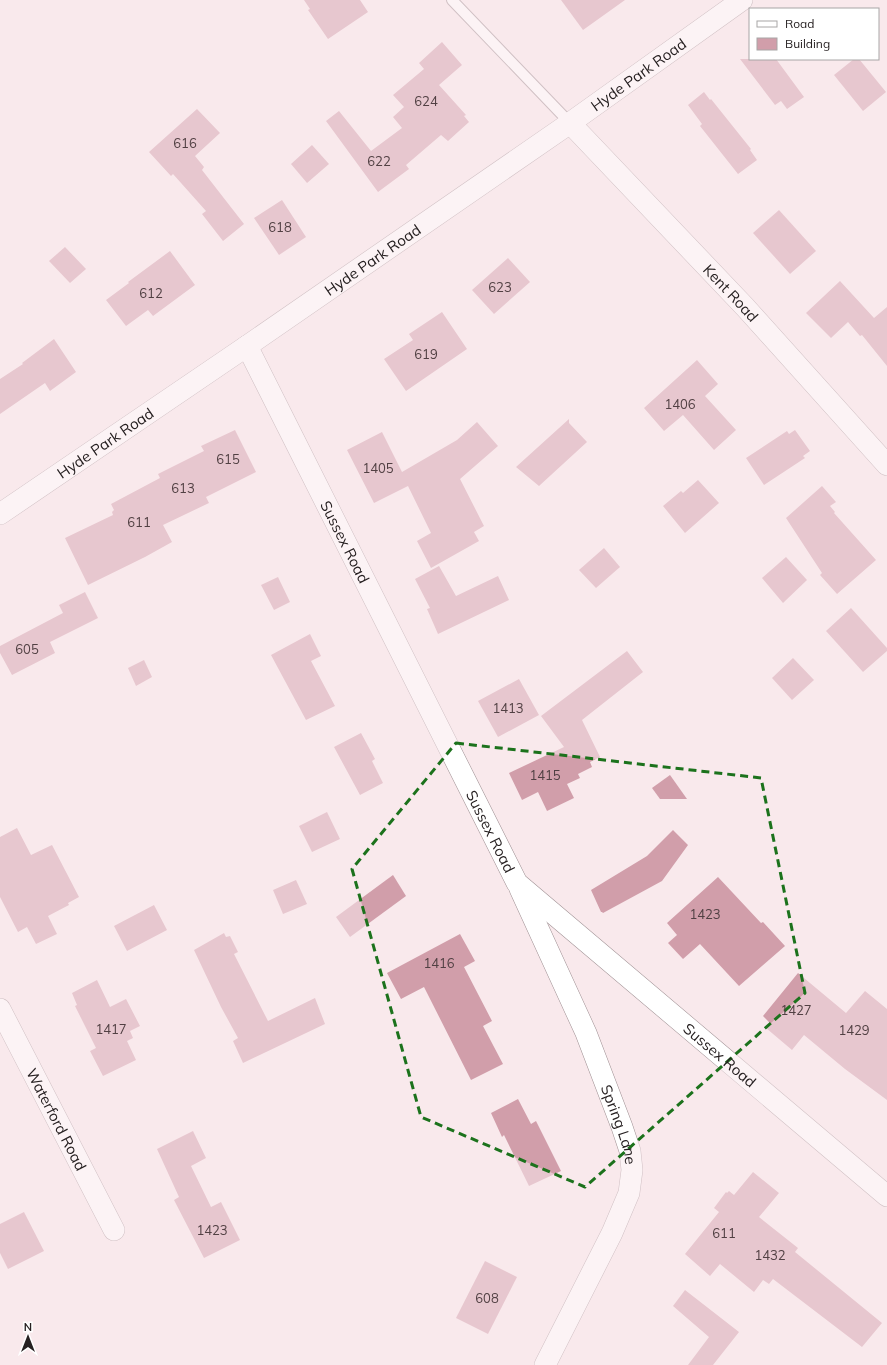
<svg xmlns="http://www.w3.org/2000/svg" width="887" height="1365" viewBox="0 0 887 1365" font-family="Mulish,sans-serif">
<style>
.building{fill:#d19eaa}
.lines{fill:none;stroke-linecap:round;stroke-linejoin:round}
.lane-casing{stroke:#9f9093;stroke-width:12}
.street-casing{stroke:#9f9093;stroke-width:22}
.lane{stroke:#fff;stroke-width:10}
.street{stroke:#fff;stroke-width:21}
.marked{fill:none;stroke:#1c721c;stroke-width:3;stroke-dasharray:8 5;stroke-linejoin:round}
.labels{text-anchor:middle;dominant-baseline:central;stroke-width:3;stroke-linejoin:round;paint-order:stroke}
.number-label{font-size:13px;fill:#514043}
.street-label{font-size:15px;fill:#262021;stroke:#fff}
</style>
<rect width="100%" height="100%" fill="#f9e9ec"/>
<g class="building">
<polygon points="304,0 360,0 368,12 328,39 308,10 310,9"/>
<polygon points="561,0 625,0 583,30"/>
<polygon points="442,42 462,65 439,85 466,115 464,116 469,122 448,141 441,135 406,165 409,169 378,192 326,121 339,111 371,151 402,128 393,117 404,107 393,95 424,69 419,63"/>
<polygon points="740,59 776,59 804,97 787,109 781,101 775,105"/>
<polygon points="854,59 859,59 886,92 863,111 834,75"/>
<polygon points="704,92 710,100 711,99 751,149 750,150 757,160 738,174 700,126 702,124 688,105"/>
<polygon points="197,109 220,133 195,156 204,167 202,170 244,224 223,241 202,214 206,211 173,174 171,176 149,152"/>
<polygon points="312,145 329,164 307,183 291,164"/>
<polygon points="282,200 306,237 279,255 254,218"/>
<polygon points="779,210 816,251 790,274 753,233"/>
<polygon points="65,247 86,269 70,283 49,261"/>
<polygon points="170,251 195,285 153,316 148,310 126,326 106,300 129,283 128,282"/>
<polygon points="508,258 530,282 494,314 472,290"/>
<polygon points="840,281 874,318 887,307 887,366 862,335 860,336 848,322 831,338 806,313"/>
<polygon points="442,312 467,349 406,391 384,359 413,340 409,334"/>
<polygon points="54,339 76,372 50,391 45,383 0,414 0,379 23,364 22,363"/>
<polygon points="697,360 718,384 705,396 736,430 714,450 683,415 664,431 644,408"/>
<polygon points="569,419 569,423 587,442 539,486 516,467"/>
<polygon points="477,422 498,446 460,479 484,526 474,532 479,541 431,568 417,541 431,533 408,486 374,503 347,450 382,432 402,472 457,440"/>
<polygon points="235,430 256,472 206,497 209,503 163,525 172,542 145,557 88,585 65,538 113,515 112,512 114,510 111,504 160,478 158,474 204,451 201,446"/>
<polygon points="795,430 810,451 803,456 805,458 764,485 746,458 787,431 789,434"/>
<polygon points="698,480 719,503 685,533 663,506 681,491 683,493"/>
<polygon points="822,486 836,502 830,506 835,512 834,513 876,560 837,594 820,575 822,573 786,518"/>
<polygon points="604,548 620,567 596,588 579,570"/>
<polygon points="786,557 807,580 783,603 762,578"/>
<polygon points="439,566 456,596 498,576 509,600 438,634 427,609 430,608 415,579"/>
<polygon points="278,577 290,602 274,610 261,585"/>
<polygon points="85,592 98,618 50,642 55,653 12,675 0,653 0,646 63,613 59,605"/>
<polygon points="851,608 887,648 887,651 863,672 826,631"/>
<polygon points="310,634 321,656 311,661 335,706 306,720 271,655"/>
<polygon points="627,651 643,672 582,720 600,757 590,762 592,767 578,774 580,778 567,784 574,798 547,811 538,792 522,800 509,773 564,747 541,716"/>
<polygon points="793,658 814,680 792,700 772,678"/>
<polygon points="144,660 152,677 136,686 128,668"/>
<polygon points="519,679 539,715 498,737 478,701"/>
<polygon points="361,733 375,759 372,761 383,783 360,795 334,747"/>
<polygon points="670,775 687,799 660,799 652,788"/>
<polygon points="327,812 340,839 312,852 299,826"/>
<polygon points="17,828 31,855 52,845 79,897 68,903 69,905 48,916 57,934 36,944 27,927 18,932 0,897 0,837"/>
<polygon points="673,830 688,845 662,881 603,913 602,912 601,912 591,890 647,856"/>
<polygon points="393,875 406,896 350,937 336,917"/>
<polygon points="718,877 761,923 763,922 785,946 739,986 700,944 683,959 668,943 677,935 667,923"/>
<polygon points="296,880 307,904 283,914 273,890"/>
<polygon points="154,905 167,930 127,951 114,926"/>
<polygon points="224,933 226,937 230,936 238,952 234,954 268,1021 315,998 325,1024 243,1063 233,1041 238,1038 221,1007 194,950"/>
<polygon points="460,934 475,961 464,967 492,1021 483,1026 503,1064 471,1080 424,987 401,999 387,973"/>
<polygon points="798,973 846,1013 865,991 887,1009 887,1100 845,1069 804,1035 792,1050 766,1028 770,1023 763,1016"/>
<polygon points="97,980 110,1007 126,999 140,1026 130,1031 133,1038 127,1041 136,1060 103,1076 90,1051 96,1048 75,1006 77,1005 72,993"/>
<polygon points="518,1099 531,1124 536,1121 561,1171 529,1186 504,1135 502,1137 491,1113"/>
<polygon points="193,1131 206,1158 191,1166 211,1207 221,1202 240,1240 204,1258 174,1200 179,1197 157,1149"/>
<polygon points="753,1172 779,1193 759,1217 798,1248 795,1252 882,1323 862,1347 773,1279 769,1284 763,1280 754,1292 720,1264 710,1276 685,1254 719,1212 714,1208 726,1192 727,1193 729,1191 734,1195"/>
<polygon points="24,1212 44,1251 8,1269 0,1253 0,1224"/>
<polygon points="485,1261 517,1277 488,1334 456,1318"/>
<polygon points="685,1290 739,1332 713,1365 688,1365 709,1337 673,1306"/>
</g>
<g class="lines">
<g class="lane-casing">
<polyline id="lane" points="452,0 570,123"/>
</g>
<g class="street-casing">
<g id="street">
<path id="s1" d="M570,123L745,307L887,465"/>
<path id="s2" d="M247,346L517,883L887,1196"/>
<path id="s3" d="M0,514L247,346L570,123L742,0"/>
<path id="s4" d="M520,889L586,1033L622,1127L630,1151L632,1170L629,1193L612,1233L545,1365"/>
<path id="s5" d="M0,1009L114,1230"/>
</g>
</g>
<use href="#lane" class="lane"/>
<use href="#street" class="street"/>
</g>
<path d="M0 0H887V1365H0ZM456,743L761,778L805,993L585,1187L421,1117L352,869Z" fill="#f9e9ec" fill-opacity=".55" fill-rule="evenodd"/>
<path class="marked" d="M456,743L761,778L805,993L585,1187L421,1117L352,869Z"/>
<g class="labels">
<g class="number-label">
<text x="426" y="101">624</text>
<text x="185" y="143">616</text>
<text x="379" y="161">622</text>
<text x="280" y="227">618</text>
<text x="500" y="287">623</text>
<text x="151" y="293">612</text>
<text x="426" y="354">619</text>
<text x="680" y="404">1406</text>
<text x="228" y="459">615</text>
<text x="378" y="468">1405</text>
<text x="183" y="488">613</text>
<text x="139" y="522">611</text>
<text x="27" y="649">605</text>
<text x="508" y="708">1413</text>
<text x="545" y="775">1415</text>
<text x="705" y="914">1423</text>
<text x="439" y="963">1416</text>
<text x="796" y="1010">1427</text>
<text x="111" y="1029">1417</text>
<text x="854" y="1030">1429</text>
<text x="212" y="1230">1423</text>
<text x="724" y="1233">611</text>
<text x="770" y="1255">1432</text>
<text x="487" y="1298">608</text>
</g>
<g class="street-label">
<text stroke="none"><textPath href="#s3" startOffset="775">Hyde Park Road</textPath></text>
<text stroke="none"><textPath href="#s3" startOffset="451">Hyde Park Road</textPath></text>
<text stroke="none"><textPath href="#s1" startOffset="234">Kent Road</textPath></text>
<text stroke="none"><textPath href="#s3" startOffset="127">Hyde Park Road</textPath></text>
<text stroke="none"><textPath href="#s2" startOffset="219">Sussex Road</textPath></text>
<text stroke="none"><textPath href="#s2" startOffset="543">Sussex Road</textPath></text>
<text stroke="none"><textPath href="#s2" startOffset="867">Sussex Road</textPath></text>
<text stroke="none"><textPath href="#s5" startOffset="124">Waterford Road</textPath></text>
<text stroke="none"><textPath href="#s4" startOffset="256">Spring Lane</textPath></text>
</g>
</g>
<rect x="749" y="8" width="130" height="52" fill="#ffffff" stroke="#a8a6a6"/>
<rect x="757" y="21" width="20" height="6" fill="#ffffff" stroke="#a8a6a6"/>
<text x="785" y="28" font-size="12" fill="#262021">Road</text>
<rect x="757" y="38" width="20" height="12" fill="#d19eaa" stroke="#a8a6a6"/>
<text x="785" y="48" font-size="12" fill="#262021">Building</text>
<g transform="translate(28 1337)" stroke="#ffffff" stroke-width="3" paint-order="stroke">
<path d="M0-3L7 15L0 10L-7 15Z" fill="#262021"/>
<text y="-6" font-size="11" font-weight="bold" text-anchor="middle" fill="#262021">N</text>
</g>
</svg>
